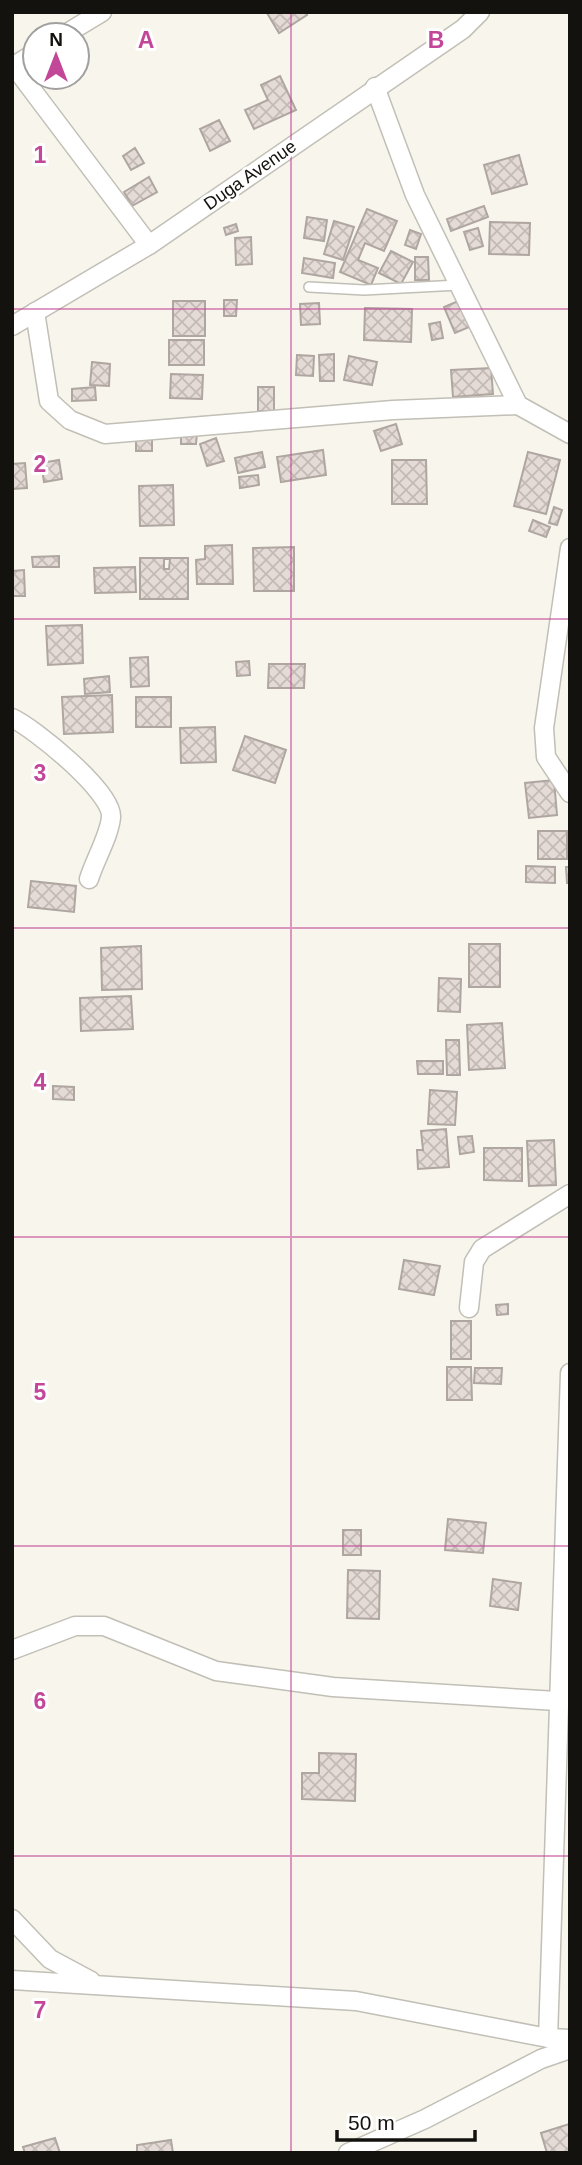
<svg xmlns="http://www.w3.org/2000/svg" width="582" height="2165" viewBox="0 0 582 2165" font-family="Arial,sans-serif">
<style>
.building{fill:url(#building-cross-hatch);stroke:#afa6a1;stroke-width:2;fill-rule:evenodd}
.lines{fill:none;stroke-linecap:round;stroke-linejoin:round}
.service-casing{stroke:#c1bfb6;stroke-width:12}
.minor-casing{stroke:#c1bfb6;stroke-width:21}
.service{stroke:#fff;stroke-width:9}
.minor{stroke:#fff;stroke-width:18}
.grid{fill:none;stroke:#c24799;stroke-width:2;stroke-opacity:0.55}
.labels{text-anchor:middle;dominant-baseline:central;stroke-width:6;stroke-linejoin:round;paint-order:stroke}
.street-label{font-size:18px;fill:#13120f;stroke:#fff}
.grid-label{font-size:23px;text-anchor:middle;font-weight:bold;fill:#c24799;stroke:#fff;stroke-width:6;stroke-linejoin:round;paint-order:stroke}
</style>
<defs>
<pattern id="building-cross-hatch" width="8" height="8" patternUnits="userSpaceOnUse" patternTransform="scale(1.75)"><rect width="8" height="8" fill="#e4dad6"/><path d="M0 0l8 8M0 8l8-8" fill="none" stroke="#c3bab6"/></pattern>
</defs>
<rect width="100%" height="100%" fill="#f8f6ec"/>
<g class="building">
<polygon points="305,12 307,15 279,33 267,13"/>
<polygon points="280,76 296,110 254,129 245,110 268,100 261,85"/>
<polygon points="219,120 230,141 210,151 200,129"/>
<polygon points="135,148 144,163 131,170 123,156"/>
<polygon points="519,155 527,184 492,194 484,165"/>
<polygon points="149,177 157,192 132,206 124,192"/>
<polygon points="484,206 488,217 451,231 447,219"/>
<polygon points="367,209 397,221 384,251 365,243 358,260 378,268 371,285 340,272"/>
<polygon points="307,217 327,220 324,241 304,238"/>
<polygon points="334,221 354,227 343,260 324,254"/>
<polygon points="490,222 530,223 529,255 489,254"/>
<polygon points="236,224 238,231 226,235 224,228"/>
<polygon points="478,228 483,246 470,250 464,232"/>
<polygon points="410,230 421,234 416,249 405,245"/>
<polygon points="251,237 252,264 236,265 235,238"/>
<polygon points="391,251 413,262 401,284 379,273"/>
<polygon points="415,257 428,257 429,280 415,280"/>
<polygon points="304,258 335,263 333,278 302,273"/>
<polygon points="463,299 474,325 455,333 444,307"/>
<polygon points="224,300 237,300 236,316 224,316"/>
<rect x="173" y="301" width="32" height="35"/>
<polygon points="319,303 320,324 301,325 300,304"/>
<polygon points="365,308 412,309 411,342 364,340"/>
<polygon points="440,322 443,338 432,340 429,324"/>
<rect x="169" y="340" width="35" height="25"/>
<polygon points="334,354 334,381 320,381 319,355"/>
<polygon points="297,355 314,356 313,376 296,375"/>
<polygon points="349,356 377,362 372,385 344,380"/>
<polygon points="92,362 110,364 109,386 90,385"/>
<polygon points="491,368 493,394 453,397 451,370"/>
<polygon points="171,374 203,375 202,399 170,398"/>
<polygon points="95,387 96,400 72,401 72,389"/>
<rect x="258" y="387" width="16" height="24"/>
<polygon points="396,424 402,444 381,451 374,431"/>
<polygon points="181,433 197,433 196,444 181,444"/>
<rect x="136" y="438" width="16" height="13"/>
<polygon points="216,438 224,461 207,466 200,444"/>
<polygon points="323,450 326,475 281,482 277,457"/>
<polygon points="262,452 265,467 238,473 235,458"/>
<polygon points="528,452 560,460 546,514 514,506"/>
<polygon points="59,460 62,479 44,482 41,463"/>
<polygon points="392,460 426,460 427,504 392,504"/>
<polygon points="25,463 27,488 12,489 12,464"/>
<polygon points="258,475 259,485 240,488 239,477"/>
<polygon points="173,485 174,525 140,526 139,486"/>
<polygon points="554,507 562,510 557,525 549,523"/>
<polygon points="533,520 550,527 546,537 529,531"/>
<polygon points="232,545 233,584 197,584 196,560 205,559 205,546"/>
<polygon points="294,547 294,591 254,591 253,548"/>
<polygon points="59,556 59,567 33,567 32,557"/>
<path d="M140,558H188V599H140ZM164,559H170L169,569H164Z"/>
<polygon points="135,567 136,592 95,593 94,568"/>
<polygon points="24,570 25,596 12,596 12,571"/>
<polygon points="82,625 83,663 48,665 46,626"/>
<polygon points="148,657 149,686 131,687 130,658"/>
<polygon points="249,661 250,675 237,676 236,662"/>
<polygon points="269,664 305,664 304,688 268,688"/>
<polygon points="109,676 110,692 85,694 84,679"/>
<polygon points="112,695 113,732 64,734 62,697"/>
<rect x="136" y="697" width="35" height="30"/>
<polygon points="215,727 216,762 181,763 180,728"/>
<polygon points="245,736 286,750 275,783 233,770"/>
<polygon points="554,780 557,815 529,818 525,783"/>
<rect x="538" y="831" width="29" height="28"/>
<polygon points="526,866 555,867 555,883 526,882"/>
<polygon points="566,867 570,867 570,883 567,883"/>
<polygon points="31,881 76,886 74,912 28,907"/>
<rect x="469" y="944" width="31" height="43"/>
<polygon points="141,946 142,989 102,990 101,948"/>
<polygon points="439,978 461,979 460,1012 438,1011"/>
<polygon points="131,996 133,1029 81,1031 80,998"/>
<polygon points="502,1023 505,1068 469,1070 467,1025"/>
<polygon points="446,1040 459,1040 460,1075 447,1075"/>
<polygon points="417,1061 443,1061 443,1074 418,1074"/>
<polygon points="53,1086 74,1087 74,1100 53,1099"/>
<polygon points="430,1090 457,1092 455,1125 428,1124"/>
<polygon points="446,1129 449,1167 418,1169 417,1150 423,1150 421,1131"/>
<polygon points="472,1136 474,1152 460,1154 458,1137"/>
<polygon points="554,1140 556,1185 529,1186 527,1141"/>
<polygon points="484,1148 522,1148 522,1181 484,1180"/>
<polygon points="404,1260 440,1266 434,1295 399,1289"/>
<polygon points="508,1304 508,1314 497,1315 496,1305"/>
<rect x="451" y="1321" width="20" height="38"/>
<polygon points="447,1367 471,1367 472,1400 447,1400"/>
<polygon points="475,1368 502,1368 501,1384 474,1383"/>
<polygon points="448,1519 486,1523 483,1553 445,1550"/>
<rect x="343" y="1530" width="18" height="25"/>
<polygon points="348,1570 380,1571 379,1619 347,1618"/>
<polygon points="493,1579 521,1583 518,1610 490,1606"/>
<polygon points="319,1753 356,1754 355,1801 302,1799 302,1773 319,1773"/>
<polygon points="569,2124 570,2153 547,2153 541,2133"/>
<polygon points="55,2138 60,2153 25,2153 23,2147"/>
<polygon points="171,2140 173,2153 137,2153 137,2145"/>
</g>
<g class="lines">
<g class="service-casing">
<polyline id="service" points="309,287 364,290 459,285"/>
</g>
<g class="minor-casing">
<g id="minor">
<polyline points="64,35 102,12"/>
<polyline points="14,66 149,245"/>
<polyline points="12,67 35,53"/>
<polyline points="375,87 415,195 518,405 570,434"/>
<polyline points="35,312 49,401 70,420 105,434 393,410 518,405"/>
<polyline points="12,326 149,245 463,29 480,12"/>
<polyline points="570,548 544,728 546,757 570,793"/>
<path d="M12,718C34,728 113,792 111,817C110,834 94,862 89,879"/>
<polyline points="469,1308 474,1262 482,1249 570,1194"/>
<polyline points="12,1650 75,1626 104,1626 216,1671 333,1687 557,1701"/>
<polyline points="12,1919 50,1959 91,1981"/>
<polyline points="12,1980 356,2001 548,2038 570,2039"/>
<polyline points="548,2038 570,1373"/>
<polyline points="348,2153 425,2119 541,2059 570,2049"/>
</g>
</g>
<use href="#service" class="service"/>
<use href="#minor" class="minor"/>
</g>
<path class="grid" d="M291,12V2153M12,309H570M12,619H570M12,928H570M12,1237H570M12,1546H570M12,1856H570"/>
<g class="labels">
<g class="street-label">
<text transform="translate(250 175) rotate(-35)">Duga Avenue</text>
</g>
</g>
<g class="grid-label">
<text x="146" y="48">A</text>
<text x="436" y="48">B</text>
<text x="40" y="163">1</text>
<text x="40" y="472">2</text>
<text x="40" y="781">3</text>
<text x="40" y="1090">4</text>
<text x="40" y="1400">5</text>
<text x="40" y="1709">6</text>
<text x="40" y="2018">7</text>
</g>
<rect width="582" height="2165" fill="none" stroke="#13120f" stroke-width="28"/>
<g transform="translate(56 56)"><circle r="33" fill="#ffffff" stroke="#a1a09f" stroke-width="2"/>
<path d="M0-5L12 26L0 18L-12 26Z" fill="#c24799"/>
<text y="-10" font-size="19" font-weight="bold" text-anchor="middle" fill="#13120f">N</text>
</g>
<path d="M337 2130v10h138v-10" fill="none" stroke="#13120f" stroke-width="3.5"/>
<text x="348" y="2130" font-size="21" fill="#13120f" stroke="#ffffff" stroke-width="5" paint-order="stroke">50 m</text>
</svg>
